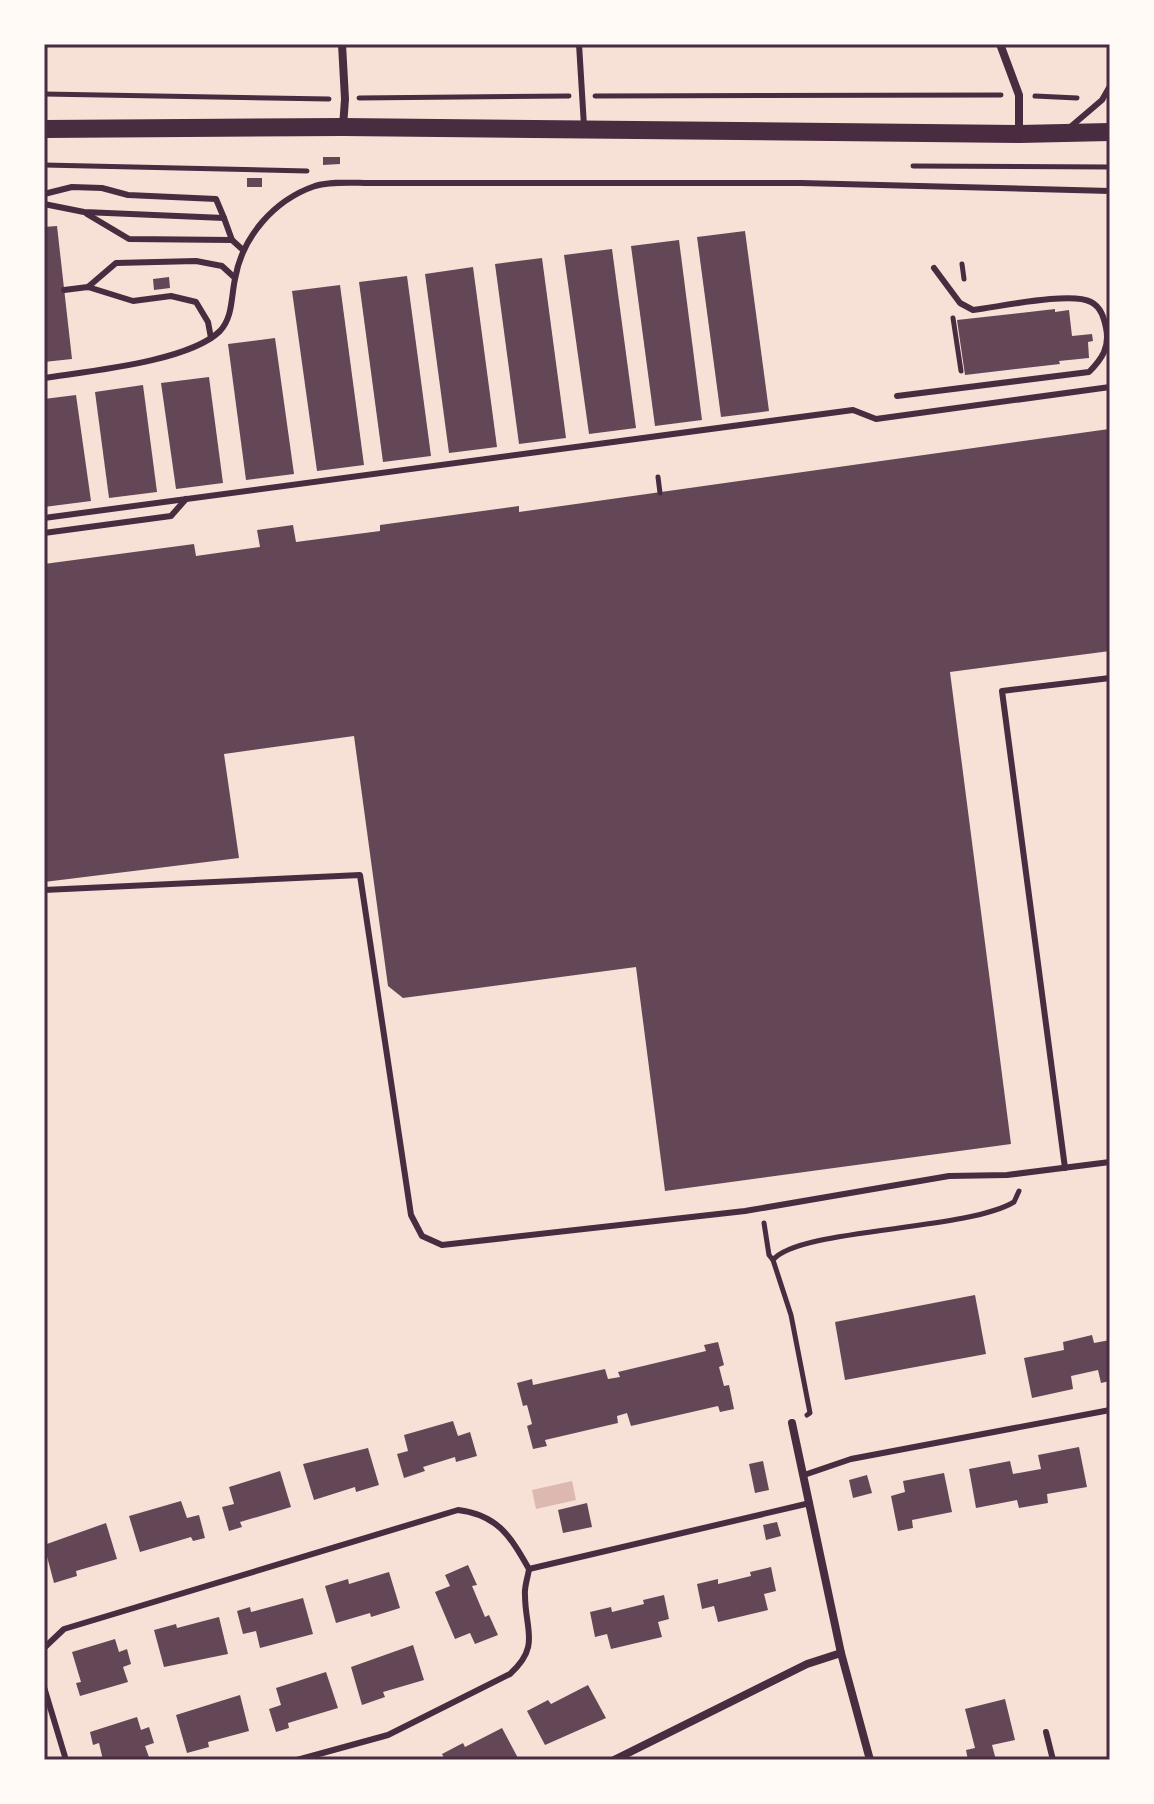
<svg xmlns="http://www.w3.org/2000/svg" width="1154" height="1804" viewBox="0 0 1154 1804" font-family="Arial,sans-serif">
<style>
.water{fill:#dcb8b0}
.building{fill:#644757}
.lines{fill:none;stroke-linecap:round;stroke-linejoin:round}
.path{stroke:#4a2c40;stroke-width:5}
.service{stroke:#4a2c40;stroke-width:6}
.minor{stroke:#4a2c40;stroke-width:8}
.primary{stroke:#4a2c40;stroke-width:18}
.neatline{fill:none;stroke:#4a2c40;stroke-width:3}
</style>
<rect width="100%" height="100%" fill="#f7e1d7"/>
<polygon class="water" points="572,1481 576,1500 536,1509 532,1490"/>
<g class="building">
<polygon points="323,157 340,157 340,164 323,165"/>
<rect x="247" y="178" width="15" height="9"/>
<polygon points="57,226 72,359 44,362 44,227"/>
<polygon points="745,231 769,411 721,417 697,237"/>
<polygon points="679,240 702,420 655,426 631,246"/>
<polygon points="612,249 636,428 589,434 564,255"/>
<polygon points="542,258 566,438 519,444 495,264"/>
<polygon points="473,267 497,447 449,453 425,274"/>
<polygon points="407,276 431,456 383,462 359,282"/>
<polygon points="169,277 170,288 154,290 153,279"/>
<polygon points="340,285 364,465 317,471 292,291"/>
<polygon points="1055,309 1055,312 1069,310 1072,336 1092,334 1093,341 1088,342 1089,358 1059,361 1060,364 965,375 957,320"/>
<polygon points="275,338 294,474 246,480 228,344"/>
<polygon points="209,377 223,483 176,489 161,383"/>
<polygon points="143,385 157,492 109,498 95,392"/>
<polygon points="76,395 91,501 44,507 44,399"/>
<polygon points="1109,429 1110,651 950,672 1011,1144 665,1191 636,967 403,998 388,986 354,736 224,754 239,858 44,882 44,564 194,544 196,556 260,547 257,530 293,525 296,542 380,531 380,525 519,506 519,512"/>
<polygon points="975,1295 986,1354 845,1380 835,1322"/>
<polygon points="1092,1335 1094,1343 1110,1340 1110,1381 1101,1383 1098,1370 1071,1376 1073,1389 1032,1398 1024,1358 1064,1350 1063,1342"/>
<polygon points="718,1342 724,1365 719,1367 724,1386 729,1385 734,1409 720,1412 718,1406 631,1426 627,1413 617,1416 618,1423 545,1440 547,1446 533,1449 527,1426 532,1424 527,1405 523,1406 517,1383 532,1379 533,1385 605,1369 608,1379 620,1377 618,1372 706,1351 704,1345"/>
<polygon points="453,1421 458,1436 470,1432 477,1456 456,1462 455,1457 423,1467 425,1471 404,1478 397,1454 408,1451 404,1435"/>
<polygon points="1079,1447 1087,1487 1047,1494 1048,1503 1019,1508 1017,1500 976,1508 969,1469 1010,1461 1013,1474 1041,1469 1038,1455"/>
<polygon points="368,1448 379,1485 356,1492 355,1487 314,1500 303,1464"/>
<polygon points="763,1461 769,1490 755,1493 749,1464"/>
<polygon points="280,1471 291,1507 240,1522 242,1527 229,1531 222,1507 234,1504 229,1487"/>
<polygon points="944,1473 952,1512 912,1520 913,1528 898,1531 891,1496 905,1492 903,1481"/>
<polygon points="867,1475 872,1493 853,1498 849,1480"/>
<polygon points="181,1501 187,1518 199,1515 205,1538 193,1541 191,1537 140,1552 129,1516"/>
<polygon points="587,1503 592,1527 563,1533 558,1510"/>
<polygon points="777,1522 781,1536 766,1540 763,1525"/>
<polygon points="106,1523 117,1559 76,1571 77,1576 54,1583 44,1545"/>
<polygon points="468,1565 477,1585 472,1586 485,1617 489,1615 498,1635 475,1644 470,1633 455,1639 435,1592 450,1586 445,1575"/>
<polygon points="771,1567 776,1591 764,1594 768,1610 718,1622 714,1606 702,1609 697,1584 718,1579 718,1584 751,1576 750,1572"/>
<polygon points="389,1572 400,1608 371,1617 370,1613 336,1623 325,1586 348,1579 349,1584"/>
<polygon points="664,1595 669,1619 658,1622 662,1637 611,1649 607,1634 595,1637 590,1612 611,1607 612,1612 644,1604 643,1600"/>
<polygon points="303,1598 313,1634 260,1648 256,1631 243,1634 237,1611 250,1607 251,1612"/>
<polygon points="219,1617 228,1654 164,1667 154,1630 176,1624 177,1628"/>
<polygon points="115,1639 119,1652 127,1649 131,1664 123,1667 128,1682 80,1696 76,1683 81,1682 72,1652"/>
<polygon points="413,1645 424,1680 383,1692 385,1697 362,1705 351,1667"/>
<polygon points="326,1672 338,1708 288,1723 289,1728 276,1732 269,1709 281,1705 276,1688"/>
<polygon points="588,1685 606,1718 545,1745 527,1711 548,1700 551,1704"/>
<polygon points="240,1695 249,1731 208,1742 209,1747 187,1753 176,1715"/>
<polygon points="1005,1699 1015,1740 992,1745 996,1760 968,1760 966,1750 975,1748 965,1709"/>
<polygon points="137,1717 141,1730 149,1727 154,1743 145,1746 150,1760 103,1760 99,1743 93,1745 90,1732"/>
<polygon points="502,1728 519,1760 445,1760 442,1754 463,1743 465,1747"/>
</g>
<g class="lines">
<g class="path">
<polyline points="44,94 329,99"/>
<polyline points="595,96 1001,95"/>
<polyline points="1035,96 1077,98"/>
<polyline points="359,98 569,96"/>
<polyline points="44,165 307,171"/>
<polyline points="913,166 1110,167"/>
<polyline points="962,264 964,279"/>
<polyline points="953,318 961,371"/>
<polyline points="658,477 660,493"/>
<polyline points="764,1223 769,1255 773,1260"/>
<path d="M807,1415L810,1413L791,1315L773,1260C798,1228 966,1231 1014,1202L1019,1191"/>
</g>
<g class="service">
<polyline points="579,44 584,126"/>
<polyline points="1068,129 1102,100 1110,86"/>
<polyline points="44,194 72,187 102,188 128,195 216,199 224,218"/>
<polyline points="44,204 84,212 224,218 232,240"/>
<polyline points="87,214 129,239 232,240 243,250"/>
<polyline points="88,287 116,263 196,261 222,266 235,278"/>
<polyline points="64,290 88,287 133,301 171,296 196,302 208,322 211,338"/>
<path d="M44,378C89,371 188,362 220,331C233,317 231,297 235,279C242,237 274,200 315,186C332,181 352,183 370,183H801L1110,191"/>
<path d="M897,396L1089,372C1102,359 1110,347 1106,328C1104,318 1101,307 1091,302C1071,291 999,307 973,310L960,303L934,268"/>
<polyline points="44,518 853,410 876,419 1110,387"/>
<polyline points="44,533 171,516 186,499"/>
<polyline points="44,890 360,875 411,1215 422,1236 442,1245 745,1211 949,1176 1007,1175 1110,1162"/>
<polyline points="1065,1168 1002,691 1110,678"/>
<polyline points="804,1475 851,1459 1110,1410"/>
<polyline points="529,1569 810,1503"/>
<path d="M44,1648L64,1629L458,1510C498,1515 510,1536 529,1569C528,1577 524,1587 525,1595C525,1630 541,1646 510,1674L388,1735L297,1760"/>
<polyline points="44,1687 66,1760"/>
<polyline points="1046,1732 1053,1760"/>
</g>
<g class="minor">
<polyline points="342,44 345,99 343,127"/>
<polyline points="1000,44 1019,95 1019,134"/>
<polyline points="792,1423 841,1653 870,1760"/>
<polyline points="614,1760 807,1664 841,1653"/>
</g>
<polyline class="primary" points="44,129 343,127 1019,134 1110,132"/>
</g>
<rect width="1154" height="1804" fill="none" stroke="#fffaf5" stroke-width="92"/>
<rect x="46" y="46" width="1062" height="1712" class="neatline"/>
</svg>
